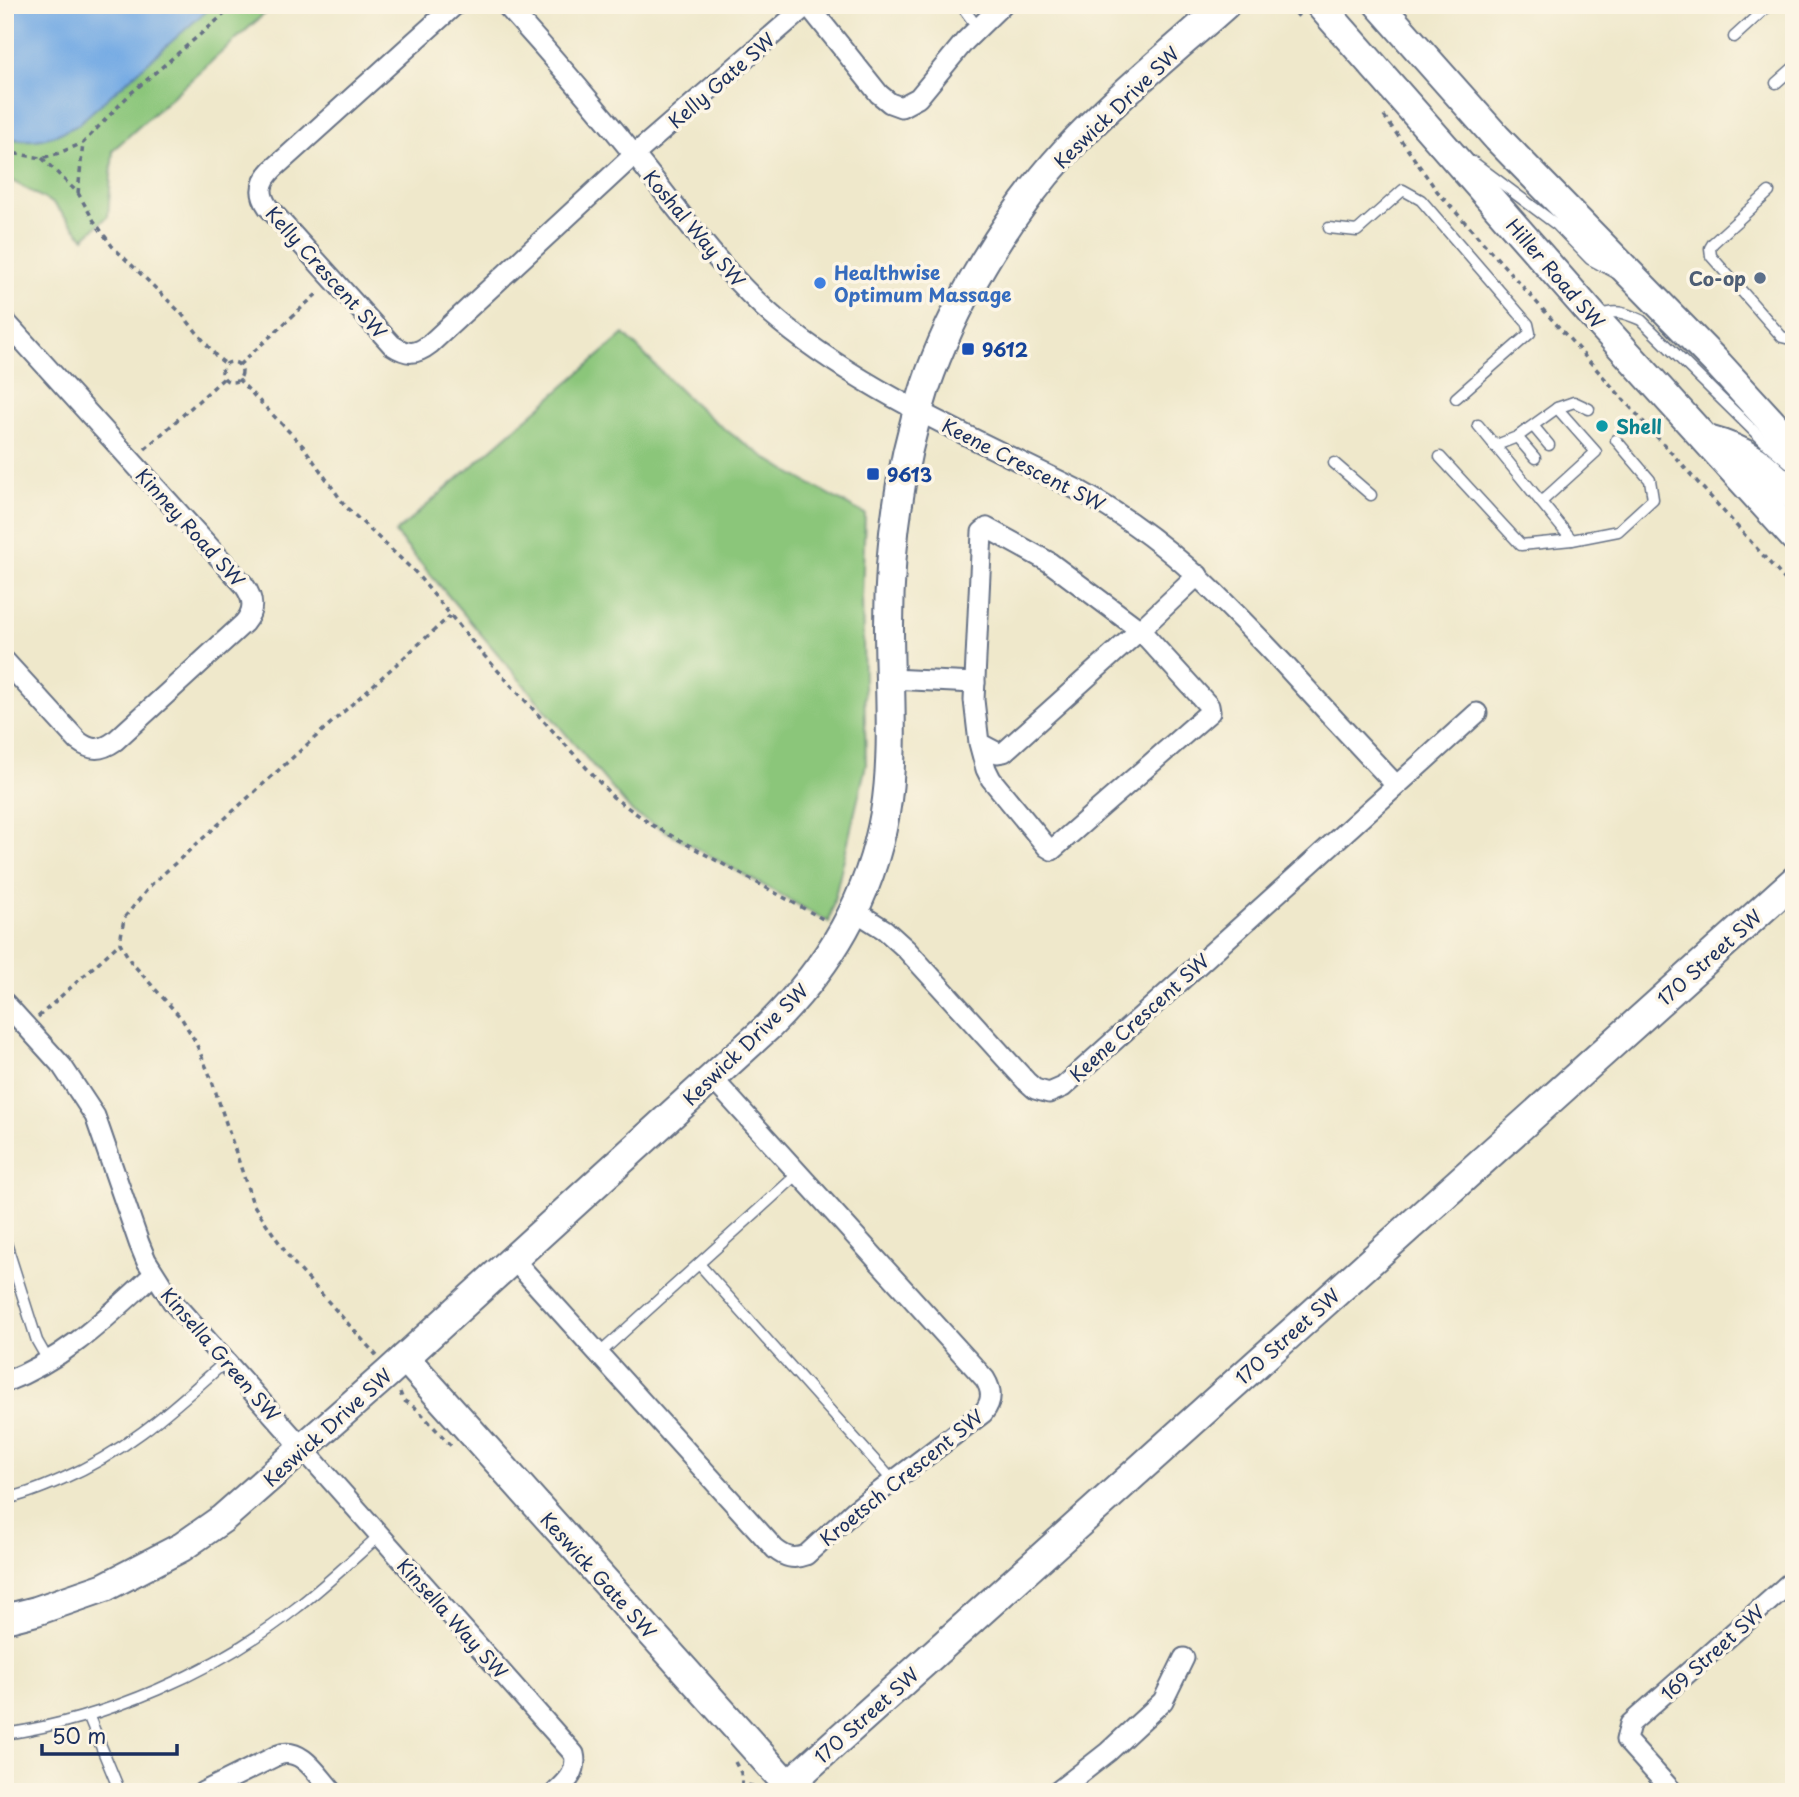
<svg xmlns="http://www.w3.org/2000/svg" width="1799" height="1797" viewBox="0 0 1799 1797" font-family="'Playpen Sans',sans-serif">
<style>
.green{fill:#8bc67a;stroke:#537a6c;stroke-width:2}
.water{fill:#77ace4;stroke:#496ea1;stroke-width:2}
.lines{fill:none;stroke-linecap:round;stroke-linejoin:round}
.lane-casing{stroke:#657084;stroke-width:13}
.street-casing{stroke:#657084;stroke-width:23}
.secondary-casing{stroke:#657084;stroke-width:32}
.path{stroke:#657084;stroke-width:3.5;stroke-dasharray:5 5;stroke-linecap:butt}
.lane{stroke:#fff;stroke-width:10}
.street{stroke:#fff;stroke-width:19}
.secondary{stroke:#fff;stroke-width:28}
.service-dot{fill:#5c6f8a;stroke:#fcf5e5;stroke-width:2.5}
.shop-dot{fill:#3f7fe0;stroke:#fcf5e5;stroke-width:2.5}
.transit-dot{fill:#1a4fb4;stroke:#fcf5e5;stroke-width:2.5}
.culture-dot{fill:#0f9aa8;stroke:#fcf5e5;stroke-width:2.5}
.labels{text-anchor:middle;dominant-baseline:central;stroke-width:7;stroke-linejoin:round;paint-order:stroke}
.street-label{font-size:19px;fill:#1b2f5e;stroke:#fcf5e5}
.shop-label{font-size:19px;font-weight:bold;fill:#366cbe;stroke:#fcf5e5;text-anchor:start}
.service-label{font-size:19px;font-weight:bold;fill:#4e5e75;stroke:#fcf5e5;text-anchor:end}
.transit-label{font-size:19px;font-weight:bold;fill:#164399;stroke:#fcf5e5;text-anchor:start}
.culture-label{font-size:19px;font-weight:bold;fill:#0d838f;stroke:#fcf5e5;text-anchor:start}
</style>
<rect width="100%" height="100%" fill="#fcf5e5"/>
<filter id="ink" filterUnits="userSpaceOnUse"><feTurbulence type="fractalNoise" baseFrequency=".0143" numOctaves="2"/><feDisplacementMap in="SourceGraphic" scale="14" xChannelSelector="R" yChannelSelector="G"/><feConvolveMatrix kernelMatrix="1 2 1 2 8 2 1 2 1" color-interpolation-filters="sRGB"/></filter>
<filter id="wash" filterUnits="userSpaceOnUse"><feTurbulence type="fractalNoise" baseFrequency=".00686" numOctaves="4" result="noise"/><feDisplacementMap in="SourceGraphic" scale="28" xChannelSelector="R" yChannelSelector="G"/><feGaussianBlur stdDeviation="1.57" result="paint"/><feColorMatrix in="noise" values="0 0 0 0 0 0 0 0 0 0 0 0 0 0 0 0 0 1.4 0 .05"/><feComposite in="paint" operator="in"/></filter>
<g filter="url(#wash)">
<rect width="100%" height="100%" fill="#efe8cb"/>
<g class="green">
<polygon points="5,5 274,5 113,150 108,216 84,238 54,204 5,177"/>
<path d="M624,334C656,366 687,400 722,427C766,461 816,488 865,514L862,597L866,765L829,922L633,813L395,533Z"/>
</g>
<path class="water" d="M5,5H213L76,126C51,138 33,145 5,137Z"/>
</g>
<g filter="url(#ink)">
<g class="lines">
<g class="lane-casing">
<g id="lane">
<polyline points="961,5 978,28"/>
<polyline points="1734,37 1769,5"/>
<polyline points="1776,83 1794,67"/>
<polyline points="1473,162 1557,225 1590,259 1618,274"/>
<polyline points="1769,192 1713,243 1710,248 1711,256 1782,337 1794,340"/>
<polyline points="1329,228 1357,231 1403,190 1421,200 1528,324 1530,333 1456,398"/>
<path d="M1598,317C1614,308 1625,313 1641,320L1767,444L1794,467"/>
<polyline points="1557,408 1574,402 1589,409"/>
<polyline points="1478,425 1572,540"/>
<polyline points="1534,427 1549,445"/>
<polyline points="1517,437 1535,458"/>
<polyline points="1494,446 1517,437 1557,408 1596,452 1541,502"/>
<polyline points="1440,457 1521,545 1572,540 1618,531 1653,499 1650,480 1616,440"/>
<polyline points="1334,463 1371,495"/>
<polyline points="5,1240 37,1341 49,1362"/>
<polyline points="699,1264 893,1481"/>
<polyline points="599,1354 799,1173"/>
<path d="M5,1499C25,1495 44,1487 62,1479C129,1450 171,1410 225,1362"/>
<polyline points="89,1717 120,1792"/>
<path d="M5,1734C106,1719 215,1672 295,1609C325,1586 352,1560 380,1535"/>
</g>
</g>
<g class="street-casing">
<g id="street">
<path d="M455,5L273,169C261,181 258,193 268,207L392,345C407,355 416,355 430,344L634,155L807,5"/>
<path d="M506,5C554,58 600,112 644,167C687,221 727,278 780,322C866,393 980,441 1080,491C1164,537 1218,594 1283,663C1320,704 1358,745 1396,785"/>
<polyline points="808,5 879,94 890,103 901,107 918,98 965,41 1002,5"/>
<path d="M5,321L244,585C254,599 255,610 244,623L115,741C101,751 91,751 78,741L5,661"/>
<polyline points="890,679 975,683"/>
<polyline points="979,743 986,769 991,779 1047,847 1052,850 1210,712 1209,706 1140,630 1004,752 998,753 979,743 974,700 982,532 987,528 1049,562 1140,630 1198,575"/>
<polyline points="855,911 885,930 906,949 1026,1081 1035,1089 1049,1093 1063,1087 1477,713"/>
<path d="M5,1003L62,1066L95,1116L139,1243L146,1260L172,1301L574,1754C578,1771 568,1781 556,1792"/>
<path d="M513,1259L775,1549C785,1557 793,1560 806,1555L854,1511L983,1413C992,1402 993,1392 985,1379L712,1078"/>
<path d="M5,1382C66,1359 107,1317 154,1274"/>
<path d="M203,1792L278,1755C302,1746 318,1776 333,1792"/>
<polyline points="1057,1792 1108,1752 1163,1701 1184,1658"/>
<polyline points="1673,1792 1626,1740 1630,1724 1794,1579"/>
</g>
</g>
<g class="secondary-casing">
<g id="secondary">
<polyline points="1320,5 1595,318 1794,537"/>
<polyline points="1379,5 1497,138 1719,365 1794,447"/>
<path d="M1708,440C1750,451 1764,465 1794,496"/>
<polyline points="405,1358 794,1792"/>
<path d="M5,1619L36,1611L105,1587L182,1547L222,1519L388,1373L769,1026C830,965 870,899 885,813C895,755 889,685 889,626C889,546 900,464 925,388C953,305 1006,217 1065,152C1114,99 1171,53 1225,5"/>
<polyline points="788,1785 1794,881"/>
</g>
</g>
<g class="path">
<polyline points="1154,5 1171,15"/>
<polyline points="1289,5 1299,17"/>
<polyline points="1384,116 1437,191 1794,590"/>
<polyline points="5,152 42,158 59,153 83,143 130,94 235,5"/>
<polyline points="42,158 78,193 94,221 112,246 181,313 217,357 226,364"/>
<polyline points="78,193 83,143"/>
<circle cx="232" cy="372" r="10"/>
<polyline points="239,365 320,291"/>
<polyline points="238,379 303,446 346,507 415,572 480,651 613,797 652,825 823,919"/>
<polyline points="145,449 224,378"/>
<polyline points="38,1017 120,943"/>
<polyline points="377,1356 291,1260 253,1204 211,1078 195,1041 182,1019 131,962 120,943 124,918 151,885 450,616"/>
<polyline points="400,1392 403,1400 417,1409 454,1449"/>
<polyline points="735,1762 741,1773 742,1784 752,1786 758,1792"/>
</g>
<use href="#lane" class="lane"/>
<use href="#street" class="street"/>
<use href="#secondary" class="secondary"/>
</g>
</g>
<circle class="service-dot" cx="1760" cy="278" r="7"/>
<circle class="shop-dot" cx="820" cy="283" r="7"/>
<g class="transit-dot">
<rect x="961" y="342" width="14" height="14" rx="3.5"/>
<rect x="866" y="467" width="14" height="14" rx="3.5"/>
</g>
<circle class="culture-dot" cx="1602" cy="426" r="7"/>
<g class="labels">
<g class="street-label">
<text transform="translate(721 80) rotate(-41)">Kelly Gate SW</text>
<text transform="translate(1116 107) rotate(-44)">Keswick Drive SW</text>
<text transform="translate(695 228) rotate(50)">Koshal Way SW</text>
<text transform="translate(327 272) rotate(48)">Kelly Crescent SW</text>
<text transform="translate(1556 273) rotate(49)">Hiller Road SW</text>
<text transform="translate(1024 464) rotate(27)">Keene Crescent SW</text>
<text transform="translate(191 527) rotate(48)">Kinney Road SW</text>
<text transform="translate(1709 957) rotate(-42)">170 Street SW</text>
<text transform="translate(1139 1017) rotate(-42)">Keene Crescent SW</text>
<text transform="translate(745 1044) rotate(-44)">Keswick Drive SW</text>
<text transform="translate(1287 1336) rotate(-42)">170 Street SW</text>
<text transform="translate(221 1354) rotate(49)">Kinsella Green SW</text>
<text transform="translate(327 1427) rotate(-42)">Keswick Drive SW</text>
<text transform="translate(901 1477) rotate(-39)">Kroetsch Crescent SW</text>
<text transform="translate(599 1575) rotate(48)">Keswick Gate SW</text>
<text transform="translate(453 1618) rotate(48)">Kinsella Way SW</text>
<text transform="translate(1712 1652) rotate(-42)">169 Street SW</text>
<text transform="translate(866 1715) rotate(-42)">170 Street SW</text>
</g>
<g class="shop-label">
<text x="834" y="272">Healthwise<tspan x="834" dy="22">Optimum Massage</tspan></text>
</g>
<g class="service-label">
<text x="1746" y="278">Co-op</text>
</g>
<g class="transit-label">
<text x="982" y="349">9612</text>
<text x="887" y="474">9613</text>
</g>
<g class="culture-label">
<text x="1616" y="426">Shell</text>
</g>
</g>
<rect width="1799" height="1797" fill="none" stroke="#fcf5e5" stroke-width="28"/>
<path d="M42 1744v10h135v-10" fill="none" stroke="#1b2f5e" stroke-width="3.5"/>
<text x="52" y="1744" font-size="21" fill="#1b2f5e" stroke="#fcf5e5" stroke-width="5" paint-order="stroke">50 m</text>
</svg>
